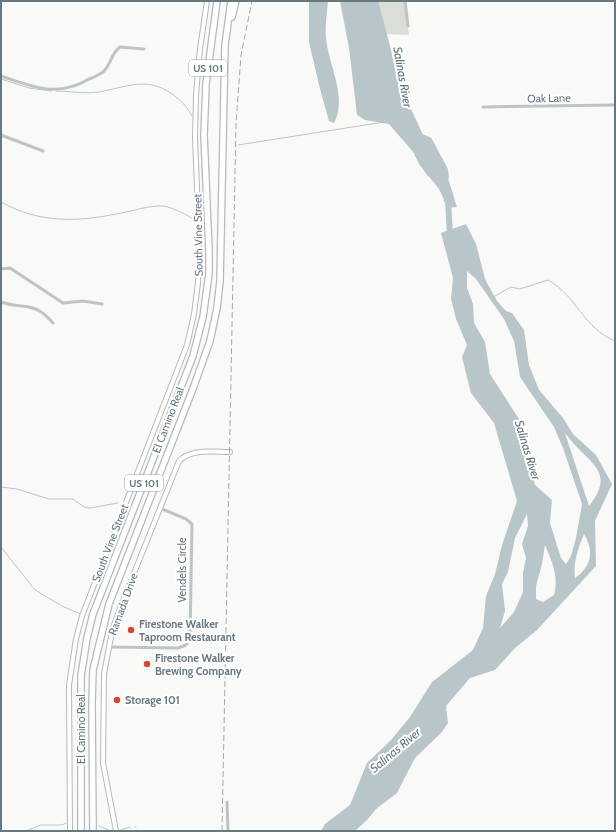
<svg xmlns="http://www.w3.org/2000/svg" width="616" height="832" viewBox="0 0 616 832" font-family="Cabin,sans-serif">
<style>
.green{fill:#daded6}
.water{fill:#b9c6c9;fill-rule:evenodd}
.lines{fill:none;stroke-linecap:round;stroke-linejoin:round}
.stream{stroke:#b9c6c9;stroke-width:1}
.river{stroke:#b9c6c9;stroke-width:6}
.secondary-casing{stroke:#b3babd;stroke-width:6}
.highway-casing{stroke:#b4b9bb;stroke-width:8}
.street{stroke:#bec4c6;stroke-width:3}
.secondary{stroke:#fff;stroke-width:4}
.highway{stroke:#fff;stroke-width:5.5}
.rail{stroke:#a0a9ad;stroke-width:1;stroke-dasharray:6 3;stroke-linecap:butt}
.poi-dot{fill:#da4636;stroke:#fff;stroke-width:1.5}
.labels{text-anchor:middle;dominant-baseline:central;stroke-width:4;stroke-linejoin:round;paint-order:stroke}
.shield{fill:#fff;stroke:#94a0a6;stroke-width:1}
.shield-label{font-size:10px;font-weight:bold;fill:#667880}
.street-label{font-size:11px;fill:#667880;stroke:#fff}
.poi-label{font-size:11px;font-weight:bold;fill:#667880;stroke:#fff;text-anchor:start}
.water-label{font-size:12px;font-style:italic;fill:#60767a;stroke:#fff}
</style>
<rect width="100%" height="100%" fill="#f9f9f7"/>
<polygon class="green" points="375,1 405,1 409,35 384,34"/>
<g class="water">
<path d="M309,1H328C327,13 325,26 326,38C328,63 348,98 334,123L329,121L320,89L309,42Z"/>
<path d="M340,1H375L391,66L424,137C441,147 451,188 457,207L448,208L439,189L419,164L414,153L389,124L365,120L357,115L349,48Z"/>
<path d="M466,224L476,244L485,279L497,301L506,311L512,313L524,330L529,365L539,390L563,418L573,434L596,455L612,484L595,521L596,566L537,630L515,648L495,670L470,678L446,706L448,723L442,732L415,758L397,793L376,809L368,819L355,831H321L325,824L350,805L367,763L391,740L410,717L432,682L473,650L483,628L486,596L495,574L502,545L517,501L494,423L471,393L462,357L467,345L456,319L451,299L453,278L441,233ZM467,271L476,279L504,319L514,341L520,377L554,427L563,448L582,504L576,538L571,556L566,564L561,558L550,523L552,500L535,485L519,419L490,374L485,342L474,323L473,304L467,288ZM565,433C568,436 570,440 573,443C594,466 614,474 589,506ZM527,514L528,526L522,544L526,558L523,573V592L514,612L500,628L505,611L502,584L508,572L515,538ZM584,534C594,551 592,566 575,578C573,562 578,549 584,534ZM545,545C552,562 559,576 554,595L543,602L536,599V586L542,564Z"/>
</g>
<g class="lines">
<g class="stream">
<polyline points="1,79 29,88 51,91"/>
<path d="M56,91C69,91 85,94 99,92C126,87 147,76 172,94C181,100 187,107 192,116"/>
<polyline points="238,145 384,122"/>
<polyline points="415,155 428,176"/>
<polyline points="444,200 448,208"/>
<path d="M1,202C40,224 79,222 121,213C134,211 150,205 163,206C175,208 187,215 197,221"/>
<polyline points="200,222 203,225"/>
<path d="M495,296L511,287L520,289L548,280C577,296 583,328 615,341"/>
<polyline points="1,487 17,489 49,499 73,499 84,507 90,508 118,503"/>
<polyline points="1,547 35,590 62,606 80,614"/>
<polyline points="99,826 111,831"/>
<polyline points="135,827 136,827"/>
<polyline points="26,831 41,825 62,825 66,823"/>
<polyline points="117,831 130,827"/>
</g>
<g class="river">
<polyline points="375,1 388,50 393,74"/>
<polyline points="417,135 429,140 445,170 446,177"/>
<polyline points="448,200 450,237"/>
</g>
<g class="secondary-casing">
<g id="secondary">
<polyline points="70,831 69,685 76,639 82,616 187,345 194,314 198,283 199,237 195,138 196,95 200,49 207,1"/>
<path d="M116,831L103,763L104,674L109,647L113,628L120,608L179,461C192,448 213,452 230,452"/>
</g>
</g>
<g class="highway-casing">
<g id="highway">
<polyline points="232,17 236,1"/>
<polyline points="81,831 81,676 87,638 93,614 193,356 203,317 209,274 209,251 204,135 206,84 217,1"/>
<polyline points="93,831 92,703 93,670 109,604 194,386 210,341 217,308 220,281 225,45 231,1"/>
</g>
</g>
<g class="street">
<polyline points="405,1 408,26"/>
<path d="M1,76C34,87 57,98 89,79C94,77 99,75 103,72C111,65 111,53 120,47L144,49"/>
<polyline points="483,107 615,105"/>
<polyline points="1,135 43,151"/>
<polyline points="1,269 10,268 63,303 83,301 102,304"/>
<path d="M1,302C25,310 33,300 53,323"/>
<polyline points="109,647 178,648 186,645 190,637 192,524 186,519 160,508"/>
<polyline points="227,802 228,831"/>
</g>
<use href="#secondary" class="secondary"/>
<use href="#highway" class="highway"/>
<polyline class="rail" points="222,831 236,124 241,55 252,1"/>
</g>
<g class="poi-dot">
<circle cx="131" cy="630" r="4"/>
<circle cx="147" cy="664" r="4"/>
<circle cx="117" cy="700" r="4"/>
</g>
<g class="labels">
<g class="shield">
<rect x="189" y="60" width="38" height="16" rx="3"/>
<rect x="125" y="475" width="38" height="16" rx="3"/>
</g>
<g class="shield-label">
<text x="208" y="68">US 101</text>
<text x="144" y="483">US 101</text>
</g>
<g class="street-label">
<text transform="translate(549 98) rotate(-1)">Oak Lane</text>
<text transform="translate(198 235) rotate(-91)">South Vine Street</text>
<text transform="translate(168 420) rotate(-69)">El Camino Real</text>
<text transform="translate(110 543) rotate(-69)">South Vine Street</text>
<text transform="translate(182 570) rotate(-90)">Vendels Circle</text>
<text transform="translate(123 604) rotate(-70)">Ramada Drive</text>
<text transform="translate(81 729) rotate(-90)">El Camino Real</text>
</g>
<g class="poi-label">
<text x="139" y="624">Firestone Walker<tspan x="139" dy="13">Taproom Restaurant</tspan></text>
<text x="155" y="658">Firestone Walker<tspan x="155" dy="13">Brewing Company</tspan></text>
<text x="125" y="700">Storage 101</text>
</g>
<g class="water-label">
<text transform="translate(403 77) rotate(80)">Salinas River</text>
<text transform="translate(528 450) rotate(73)">Salinas River</text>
<text transform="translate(395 750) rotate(-40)">Salinas River</text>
</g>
</g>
<rect width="616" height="832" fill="none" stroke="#667880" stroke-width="4"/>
</svg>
